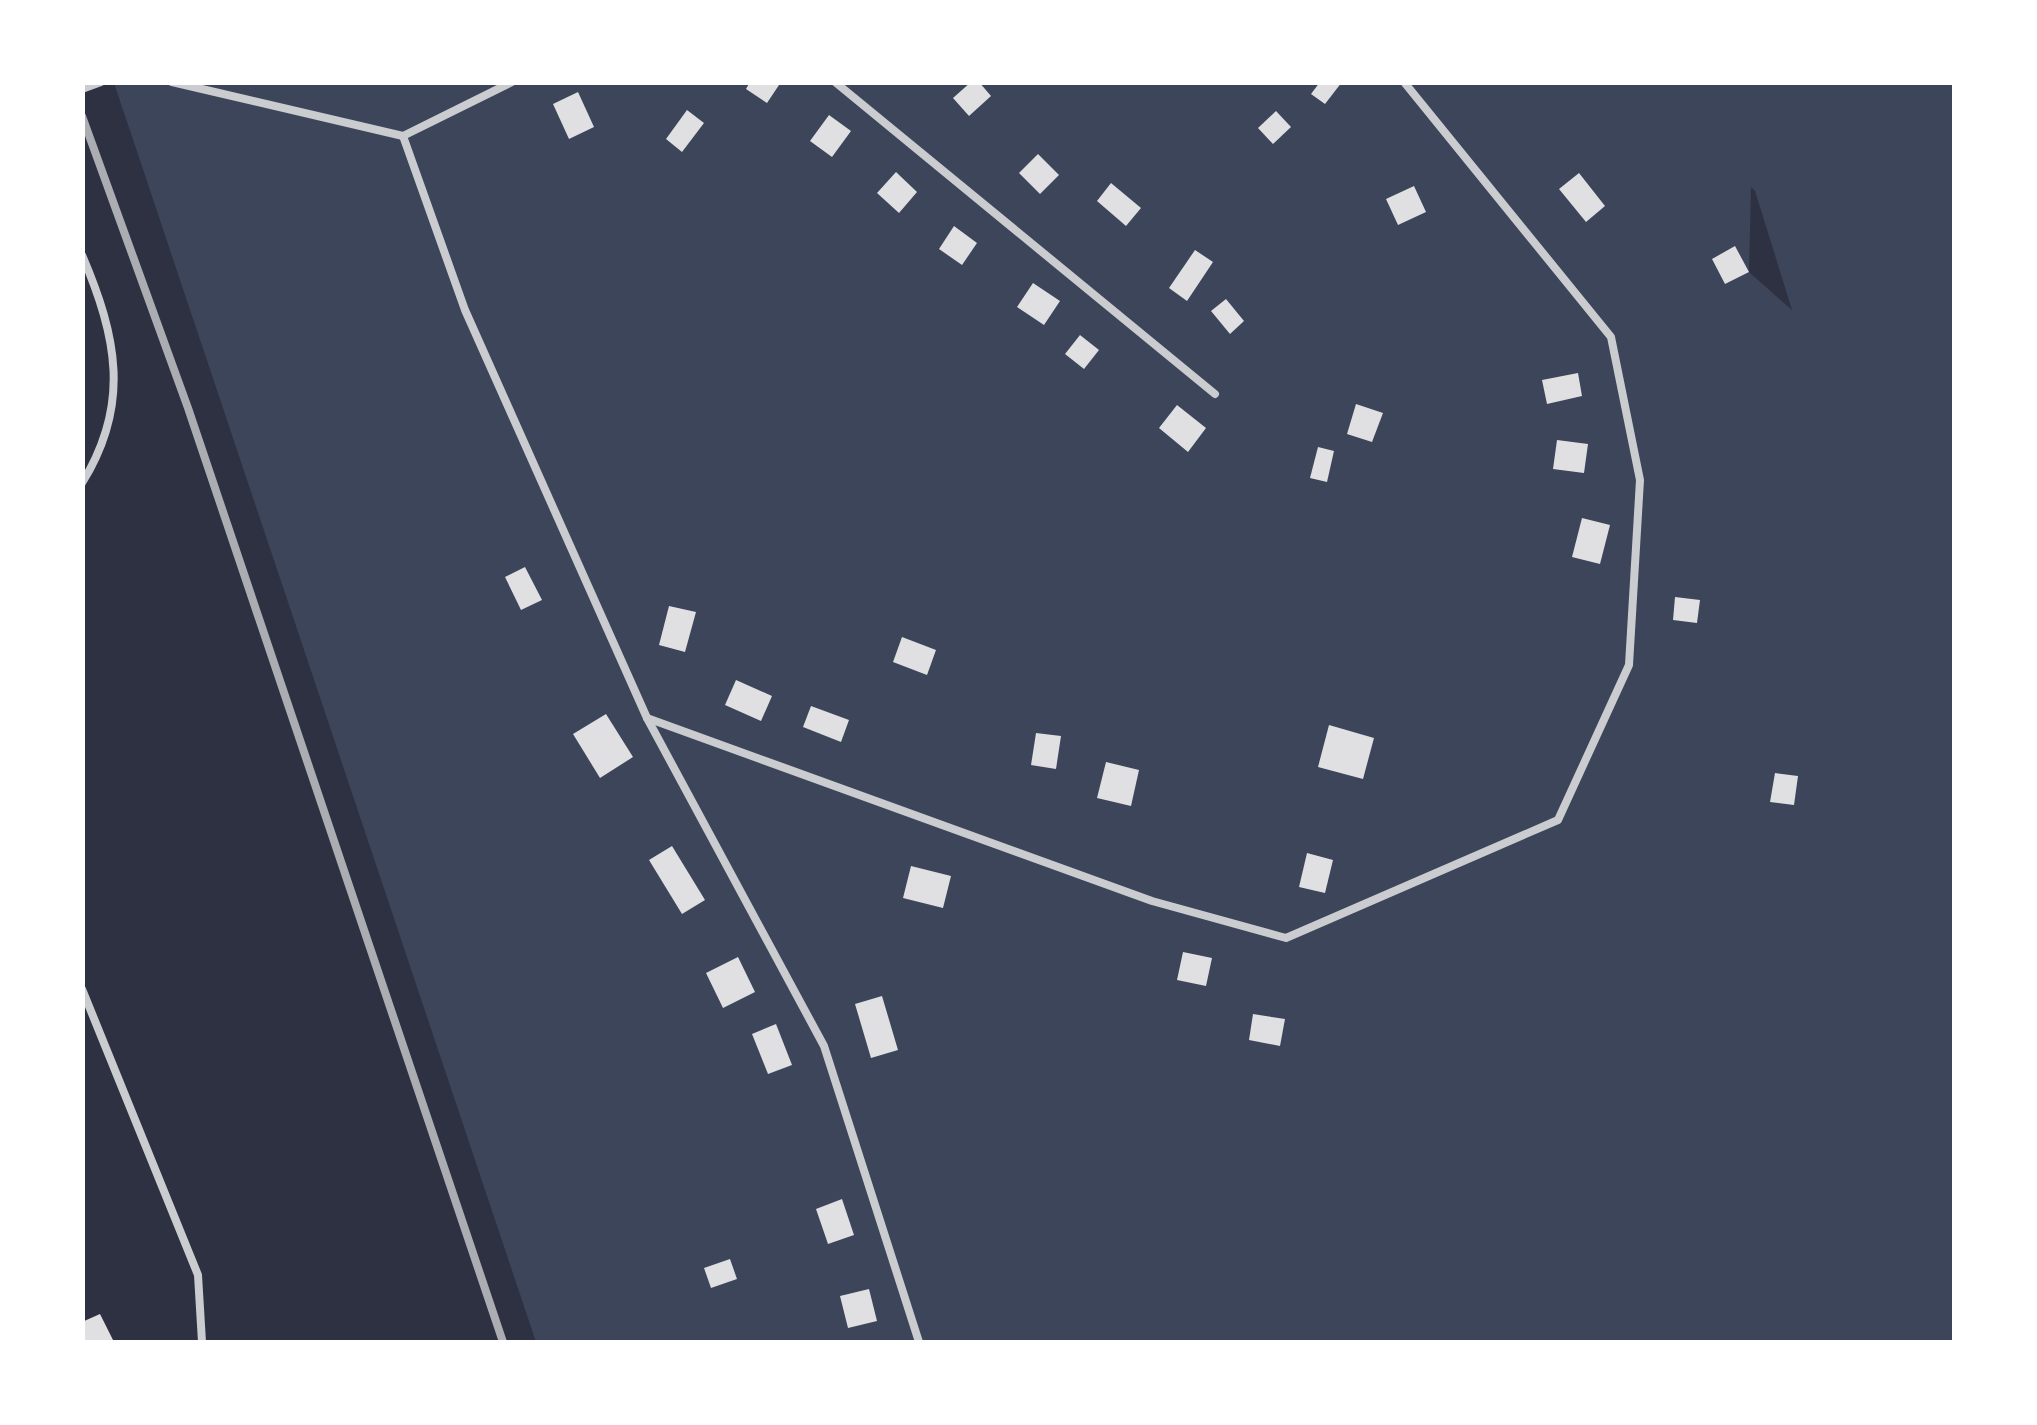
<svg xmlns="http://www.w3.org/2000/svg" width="2037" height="1425" viewBox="0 0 2037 1425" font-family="'Work Sans',sans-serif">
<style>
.green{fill:#3c4559;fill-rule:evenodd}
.building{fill:#e0e0e3}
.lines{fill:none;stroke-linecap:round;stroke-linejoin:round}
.service{stroke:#caccd0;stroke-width:8}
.rail{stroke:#abadb3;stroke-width:8}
</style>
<rect width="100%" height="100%" fill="#2d3142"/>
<path class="green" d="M114,83H1954V1342H536ZM1751,187L1755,191L1792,310L1749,272Z"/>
<g class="building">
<polygon points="750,82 781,82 767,103 746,89"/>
<polygon points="971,82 979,82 991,96 969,116 953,98"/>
<polygon points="1320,82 1342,82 1325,104 1311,94"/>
<polygon points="578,92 594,127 569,139 553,104"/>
<polygon points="687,110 704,123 682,152 666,139"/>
<polygon points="1276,111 1291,127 1273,144 1258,128"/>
<polygon points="829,115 851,131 832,157 810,141"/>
<polygon points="1038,154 1059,175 1040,194 1019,173"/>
<polygon points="896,172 917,192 899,213 877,193"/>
<polygon points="1579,173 1605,206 1586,222 1559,189"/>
<polygon points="1111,183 1141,208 1126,226 1097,201"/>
<polygon points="1414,186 1426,212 1398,225 1386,199"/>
<polygon points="954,226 977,243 962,265 939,249"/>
<polygon points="1735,246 1749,272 1725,284 1712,259"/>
<polygon points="1195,250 1213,262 1187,301 1169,288"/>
<polygon points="1033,283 1060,301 1044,325 1017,307"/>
<polygon points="1226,299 1244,321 1230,334 1211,311"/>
<polygon points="1080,335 1099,350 1084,369 1065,354"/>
<polygon points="1578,373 1582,396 1547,404 1542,380"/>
<polygon points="1356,404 1383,413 1372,442 1347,434"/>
<polygon points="1177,405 1206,428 1188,452 1159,428"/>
<polygon points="1557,440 1588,444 1584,473 1553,469"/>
<polygon points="1318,447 1334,451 1327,482 1310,478"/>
<polygon points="1582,518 1610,525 1600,564 1572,557"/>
<polygon points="525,567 542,600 521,610 505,577"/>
<polygon points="1675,597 1700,600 1697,623 1673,620"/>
<polygon points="669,606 696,612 685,652 659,645"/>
<polygon points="902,637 936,650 927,675 893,662"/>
<polygon points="736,680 772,696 761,721 725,705"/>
<polygon points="811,706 849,720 841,742 803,727"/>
<polygon points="606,714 633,757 600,778 573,734"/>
<polygon points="1329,725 1374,738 1363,779 1318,767"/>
<polygon points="1036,733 1061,736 1056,769 1031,765"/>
<polygon points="1106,762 1139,770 1131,806 1097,798"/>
<polygon points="1775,773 1798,776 1794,805 1770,802"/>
<polygon points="672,846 705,900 682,914 649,860"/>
<polygon points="1307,853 1333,860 1325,893 1299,887"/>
<polygon points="911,866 951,876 943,908 903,898"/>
<polygon points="1183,952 1212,958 1206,986 1177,980"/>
<polygon points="738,957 755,992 723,1008 706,973"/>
<polygon points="882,996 898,1050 871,1058 855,1004"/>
<polygon points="1253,1014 1285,1019 1280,1046 1249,1040"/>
<polygon points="776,1024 792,1065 768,1074 752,1034"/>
<polygon points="842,1199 854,1235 828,1244 816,1209"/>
<polygon points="730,1259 737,1279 711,1288 704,1268"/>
<polygon points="869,1289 877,1321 848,1328 840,1296"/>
<polygon points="100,1314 114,1342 82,1342 82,1322"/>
</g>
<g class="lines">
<g class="service">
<polyline points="172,82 403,136 512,82"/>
<polyline points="835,82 1215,394"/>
<polyline points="82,89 101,82"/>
<polyline points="403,136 465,310 647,718 824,1046 919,1342"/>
<path d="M82,255C117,337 131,404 82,483"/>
<polyline points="647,718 1152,901 1286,938 1558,820 1629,665 1640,480 1611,337 1404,82"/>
<polyline points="82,989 198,1275 202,1342"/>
</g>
<polyline class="rail" points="82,116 188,408 503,1342"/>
</g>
<rect width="2037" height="1425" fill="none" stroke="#ffffff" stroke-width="170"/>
</svg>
